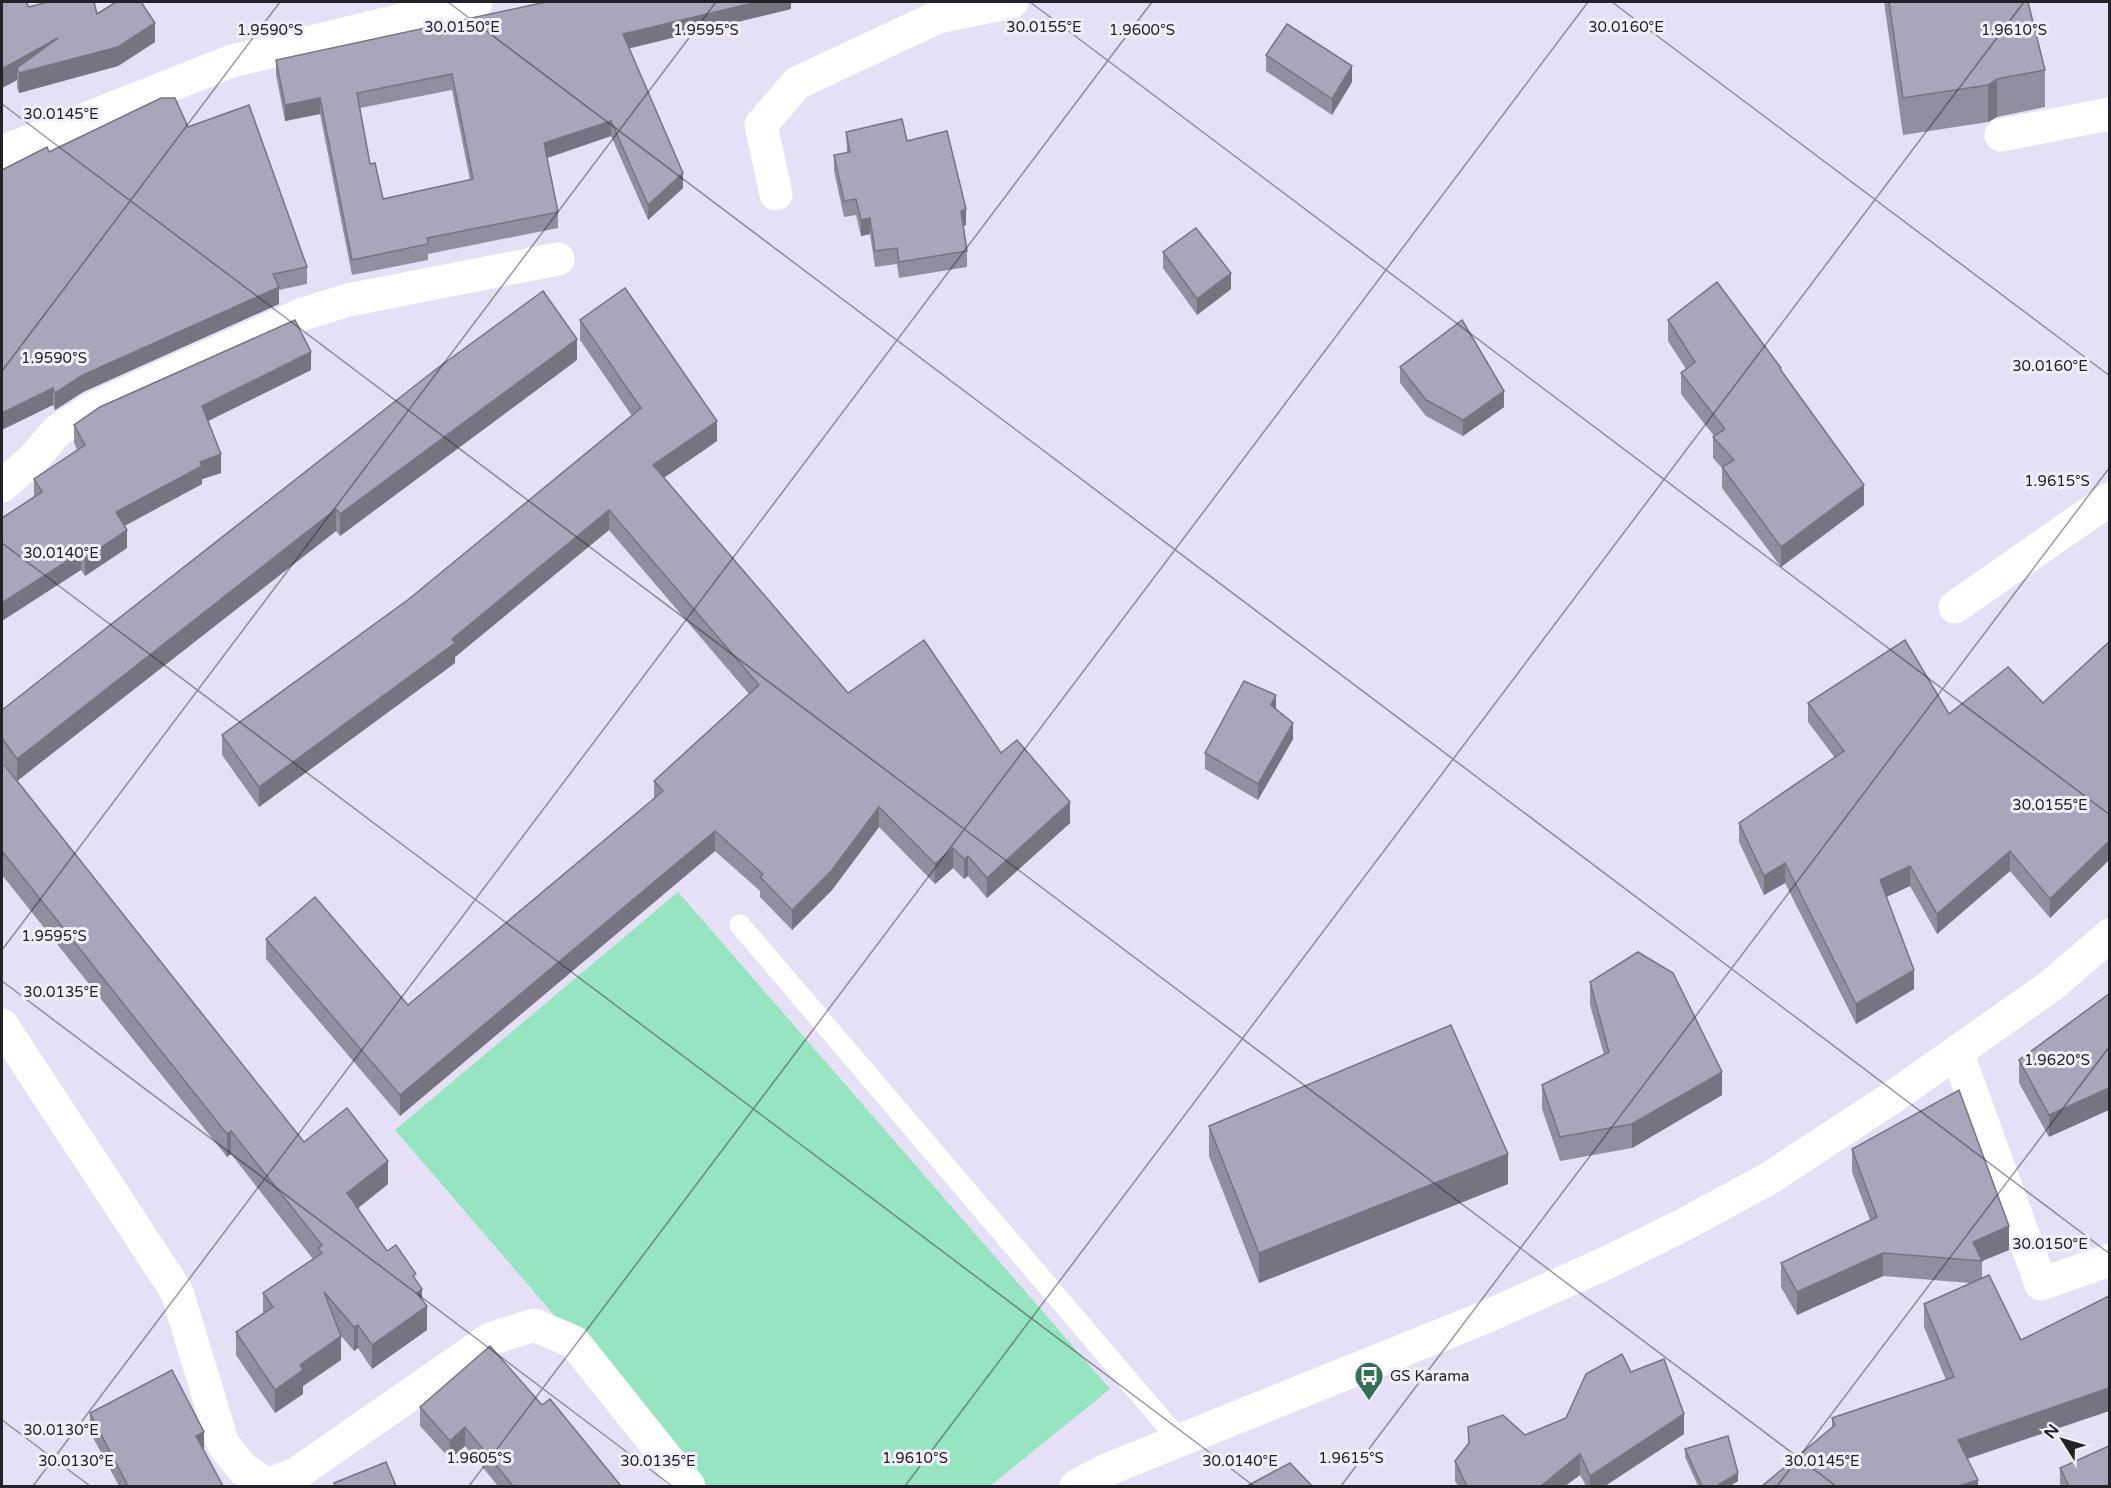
<svg xmlns="http://www.w3.org/2000/svg" width="2111" height="1488" viewBox="0 0 2111 1488" font-family="'Varela Round',sans-serif">
<style>
.pitch{fill:#96e4c0}
.lines{fill:none;stroke-linecap:round;stroke-linejoin:round}
.service{stroke:#fff;stroke-width:21}
.minor{stroke:#fff;stroke-width:33}
.secondary{stroke:#fff;stroke-width:33}
.wall{fill:#928ea0;fill-rule:evenodd}
.shaded-wall{fill:#777482}
.building{fill:#aaa5ba;stroke:#777482;stroke-width:1.5;fill-rule:evenodd}
.ticks{fill:none;stroke:#242129;stroke-width:1.5;stroke-opacity:0.45}
.labels{text-anchor:middle;dominant-baseline:central;stroke-width:6;stroke-linejoin:round;paint-order:stroke}
.poi-label{font-size:15px;fill:#242129;stroke:#f2effc;text-anchor:start}
.ticks-label{font-size:15px;text-anchor:middle;fill:#242129;stroke:#f2effc;stroke-width:6;stroke-linejoin:round;paint-order:stroke}
</style>
<rect width="100%" height="100%" fill="#e6e0f6"/>
<polygon class="pitch" points="678,892 1110,1389 990,1486 701,1486 395,1130"/>
<g class="lines">
<polyline class="service" points="740,925 1180,1441"/>
<g class="minor">
<polyline points="2001,135 2110,114"/>
<polyline points="2,152 232,61 476,2"/>
<polyline points="776,194 761,125 797,83 938,17 1012,2"/>
<polyline points="2,486 33,459 57,431 91,409 303,314 348,300 558,259"/>
<polyline points="1955,607 2110,499"/>
<polyline points="2,1025 177,1292 223,1444 242,1468 267,1485 296,1474 490,1339 534,1325 574,1342 689,1486"/>
<polyline points="1957,1052 2041,1284 2110,1260"/>
</g>
<polyline class="secondary" points="1076,1486 1106,1470 1486,1317 1606,1263 1685,1224 1768,1179 1890,1099 2052,985 2110,935"/>
</g>
<g class="wall">
<polygon points="2,2 29,7 97,14 155,42 118,66 19,93 17,87 17,80 2,88"/>
<path d="M791,2V9L629,48L683,188L648,220L611,136L547,158L558,212V228L428,254V260L352,275L320,114L285,121L276,75V60ZM452,90L470,180L383,199L370,164L360,108Z"/>
<polygon points="1884,2 2028,2 2045,70 2045,107 1997,117 1988,122 1903,135"/>
<polygon points="1266,55 1352,82 1332,115 1266,71"/>
<polygon points="188,127 307,267 307,284 279,290 279,304 83,392 55,410 53,405 49,152"/>
<polygon points="846,132 907,141 966,225 963,226 967,251 967,267 899,278 897,264 875,267 870,234 861,236 856,215 844,217 834,171 834,155 847,152"/>
<polygon points="1163,252 1231,289 1197,315 1163,268"/>
<polygon points="580,320 717,441 664,478 848,693 1001,753 1070,823 987,898 968,876 964,879 953,868 935,884 879,827 832,890 792,930 760,897 760,891 715,851 400,1116 266,959 266,939 408,1005 654,799 654,781 749,694 609,530 455,657 455,663 259,807 222,755 222,735 409,599 632,416 580,340"/>
<polygon points="1668,320 1781,372 1864,505 1781,567 1722,488 1722,468 1713,458 1713,437 1714,436 1681,394 1681,373 1686,369 1668,341"/>
<polygon points="577,360 340,536 336,531 17,781 2,760 2,710"/>
<polygon points="1400,367 1504,407 1463,436 1426,416 1400,383"/>
<polygon points="311,370 208,421 221,473 202,479 202,484 125,526 127,548 85,576 34,497 34,479 77,450 74,443 74,425"/>
<polygon points="2109,642 2109,860 2050,918 2010,871 1937,934 1910,886 1886,897 1914,989 1856,1024 1785,883 1764,895 1739,842 1739,823 1835,758 1808,722 1808,703 1949,714 2043,703"/>
<polygon points="1276,710 1293,739 1258,800 1205,769 1205,753"/>
<polygon points="2,762 304,1142 388,1184 358,1208 387,1251 416,1280 422,1300 427,1330 372,1369 358,1348 354,1351 341,1336 341,1360 303,1386 303,1394 275,1413 236,1355 236,1332 263,1313 263,1293 313,1259 231,1154 227,1157 2,875"/>
<polygon points="1590,982 1722,1095 1632,1148 1560,1161 1542,1109 1542,1085 1604,1055 1590,1005"/>
<polygon points="2109,994 2049,1137 2019,1083 2019,1060"/>
<polygon points="1209,1126 1508,1184 1259,1283 1209,1156"/>
<polygon points="1852,1149 2009,1250 1982,1261 1982,1278 2021,1340 2109,1296 2109,1411 1967,1459 1978,1486 1832,1428 1832,1418 1946,1380 1924,1327 1924,1304 1970,1283 1883,1276 1797,1315 1781,1287 1781,1263 1870,1220 1852,1172"/>
<polygon points="1631,1372 1684,1434 1605,1486 1586,1486 1580,1475 1565,1486 1458,1486 1455,1481 1455,1461 1468,1444 1468,1427 1525,1435 1566,1418"/>
<polygon points="542,1405 621,1486 498,1486 465,1446 450,1459 420,1426 420,1407"/>
<polygon points="90,1413 204,1451 223,1486 119,1486 90,1432"/>
<polygon points="1685,1449 1738,1481 1730,1486 1698,1486 1685,1457"/>
<polygon points="2060,1468 2109,1486 2060,1486"/>
</g>
<g class="shaded-wall">
<polygon points="757,2 791,2 791,9 623,50 623,34"/>
<polygon points="155,23 155,42 118,66 19,93 19,73 17,68 17,80 2,88 2,69 58,38"/>
<polygon points="1352,66 1352,82 1332,115 1332,99"/>
<polygon points="1997,79 1997,117 1988,122 1988,85"/>
<polygon points="320,98 320,114 285,121 285,105"/>
<polygon points="611,121 611,136 544,159 544,143"/>
<polygon points="683,173 683,188 648,220 648,205"/>
<polygon points="966,209 966,225 961,227 961,211"/>
<polygon points="870,218 870,234 861,236 861,220"/>
<polygon points="1231,273 1231,289 1197,315 1197,299"/>
<polygon points="279,287 279,304 83,392 55,410 55,393 83,375"/>
<polygon points="577,339 577,360 340,536 340,514"/>
<polygon points="311,352 311,370 202,424 202,406"/>
<polygon points="53,388 53,405 2,430 2,413"/>
<polygon points="1504,391 1504,407 1463,436 1463,420"/>
<polygon points="717,421 717,441 653,485 653,465"/>
<polygon points="221,454 221,473 202,479 202,484 116,530 116,512 200,462"/>
<polygon points="1864,485 1864,505 1781,567 1781,547"/>
<polygon points="336,509 336,531 17,781 17,759"/>
<polygon points="609,510 609,530 455,657 455,663 259,807 259,787 452,639"/>
<polygon points="127,530 127,548 85,576 85,558"/>
<polygon points="81,552 81,570 2,621 2,603"/>
<polygon points="1276,695 1276,711 1271,705"/>
<polygon points="1293,723 1293,739 1258,800 1258,784"/>
<polygon points="1070,802 1070,823 987,898 987,878"/>
<polygon points="879,807 879,827 832,890 792,930 792,910"/>
<polygon points="715,831 715,851 400,1116 400,1095"/>
<polygon points="2109,841 2109,860 2050,918 2050,899"/>
<polygon points="953,848 953,868 935,884 935,864"/>
<polygon points="2010,851 2010,871 1937,934 1937,914"/>
<polygon points="968,856 968,876 964,879 964,859"/>
<polygon points="1785,863 1785,883 1764,895 1764,876"/>
<polygon points="1910,866 1910,886 1880,900 1880,880"/>
<polygon points="1914,970 1914,989 1856,1024 1856,1004"/>
<polygon points="1722,1072 1722,1095 1632,1148 1632,1124"/>
<polygon points="2109,1088 2109,1110 2049,1137 2049,1115"/>
<polygon points="231,1131 231,1154 227,1157 227,1134"/>
<polygon points="1508,1154 1508,1184 1259,1283 1259,1253"/>
<polygon points="388,1161 388,1184 347,1217 347,1193"/>
<polygon points="2009,1226 2009,1250 1982,1261 1973,1242"/>
<polygon points="1883,1253 1883,1276 1797,1315 1797,1292"/>
<polygon points="422,1289 422,1309 427,1306 427,1330 372,1369 372,1345 417,1293"/>
<polygon points="358,1325 358,1348 354,1351 354,1327"/>
<polygon points="341,1336 341,1360 303,1386 303,1394 275,1413 275,1390 300,1365"/>
<polygon points="2109,1388 2109,1411 1958,1462 1958,1440"/>
<polygon points="1684,1414 1684,1434 1605,1486 1590,1486 1590,1476"/>
<polygon points="465,1427 465,1446 450,1459 450,1441"/>
<polygon points="204,1432 204,1451 196,1436"/>
<polygon points="1580,1454 1580,1475 1565,1486 1541,1486"/>
<polygon points="1738,1473 1738,1481 1730,1486 1717,1486"/>
<polygon points="1978,1480 1978,1486 1959,1486"/>
</g>
<g class="building">
<polygon points="2,2 26,2 29,7 48,2 94,2 97,14 116,2 141,2 155,23 118,47 19,73 17,68 58,38 2,69"/>
<path d="M546,2H757L623,34L683,173L648,205L611,121L544,143L558,212L427,238L428,244L352,260L320,98L285,105L276,60ZM452,74L473,179L383,199L375,163L370,164L357,93Z"/>
<polygon points="1889,2 2028,2 2045,70 1997,79 1988,85 1903,98"/>
<polygon points="1287,24 1352,66 1332,99 1266,55"/>
<polygon points="161,98 175,98 188,127 249,105 307,267 273,274 279,287 83,375 55,393 53,388 2,413 2,170 47,147 49,152"/>
<polygon points="902,119 907,141 947,131 966,209 961,211 967,251 899,262 897,248 875,251 870,218 861,220 856,199 844,201 834,155 850,152 846,132"/>
<polygon points="1196,228 1231,273 1197,299 1163,252"/>
<polygon points="1717,282 1781,368 1780,369 1864,485 1781,547 1722,467 1734,460 1713,437 1725,429 1681,373 1695,362 1668,320"/>
<polygon points="625,288 717,421 653,465 848,693 924,640 1001,753 1017,740 1070,802 987,878 968,856 964,859 953,848 935,864 879,807 832,870 792,910 760,877 763,874 715,831 400,1095 266,939 315,897 408,1005 663,791 654,781 759,685 609,510 452,639 455,643 259,787 222,735 409,599 641,408 580,320"/>
<polygon points="543,291 577,339 340,514 336,509 17,759 2,738 2,710 435,370"/>
<polygon points="295,320 311,352 202,406 221,454 200,462 202,466 116,512 127,530 85,558 81,552 2,603 2,518 42,492 34,479 85,445 74,425 100,407"/>
<polygon points="1462,320 1504,391 1463,420 1426,400 1400,367"/>
<polygon points="1905,640 1949,714 2008,667 2043,703 2109,642 2109,841 2050,899 2010,851 1937,914 1910,866 1880,880 1914,970 1856,1004 1785,863 1764,876 1739,823 1844,751 1808,703"/>
<polygon points="1244,681 1276,695 1271,705 1293,723 1258,784 1205,753"/>
<polygon points="2,762 304,1142 347,1108 388,1161 347,1193 387,1251 396,1245 416,1274 413,1276 422,1289 417,1293 427,1306 372,1345 358,1325 354,1327 324,1292 341,1336 300,1365 303,1370 275,1390 236,1332 273,1307 263,1293 322,1253 318,1248 322,1245 231,1131 227,1134 2,851"/>
<polygon points="1638,952 1673,973 1722,1072 1632,1124 1560,1137 1542,1085 1609,1052 1590,982"/>
<polygon points="2109,994 2109,1088 2049,1115 2019,1060"/>
<polygon points="1451,1025 1508,1154 1259,1253 1209,1126"/>
<polygon points="1959,1090 2009,1226 1973,1242 1982,1261 1883,1253 1797,1292 1781,1263 1877,1217 1852,1149"/>
<polygon points="1989,1275 2021,1340 2109,1296 2109,1388 1958,1440 1978,1480 1959,1486 1762,1486 1835,1425 1832,1418 1954,1377 1924,1304"/>
<polygon points="490,1346 542,1405 550,1399 621,1486 513,1486 465,1427 450,1441 420,1407"/>
<polygon points="1622,1354 1631,1372 1664,1359 1684,1414 1590,1476 1580,1454 1541,1486 1467,1486 1455,1461 1469,1443 1468,1427 1503,1415 1525,1435 1566,1418 1586,1374"/>
<polygon points="172,1370 204,1432 196,1436 223,1486 128,1486 90,1413"/>
<polygon points="1728,1436 1738,1473 1717,1486 1702,1486 1685,1449"/>
<polygon points="2109,1446 2109,1486 2069,1486 2060,1468"/>
<polygon points="386,1462 396,1486 335,1486 334,1483"/>
<polygon points="1290,1463 1312,1486 1247,1486"/>
</g>
<path class="ticks" d="M448,2L2110,1254M1030,2L2110,815M1612,2L2110,376M2,104L1836,1486M2,371L280,2M2,543L1254,1486M2,950L716,2M2,981L672,1486M2,1420L90,1486M33,1486L1152,2M469,1486L1588,2M905,1486L2024,2M1341,1486L2110,467M1777,1486L2110,1046"/>
<defs>
<g id="bus-pin" transform="scale(1.5)"><path d="M0 17L-7.5 6A9.5 9.5 0 1 1 7.5 6Z" fill="#366e56" stroke="#f2effc"/><path d="M-5-6H5V4H4V6H2V4H-2V6H-4V4H-5ZM-3.5-4V0h7V-4ZM-3.5 1.2v1.5H-2V1.2ZM2 1.2v1.5H3.5V1.2Z" fill="#fff"/></g>
</defs>
<g fill-rule="evenodd">
<use href="#bus-pin" x="1369" y="1376"/>
</g>
<g class="labels">
<g class="poi-label">
<text x="1390" y="1376">GS Karama</text>
</g>
</g>
<g class="ticks-label">
<text x="462" y="32">30.0150°E</text>
<text x="1044" y="32">30.0155°E</text>
<text x="1626" y="32">30.0160°E</text>
<text x="270" y="35">1.9590°S</text>
<text x="706" y="35">1.9595°S</text>
<text x="1142" y="35">1.9600°S</text>
<text x="2014" y="35">1.9610°S</text>
<text x="61" y="119">30.0145°E</text>
<text x="54" y="363">1.9590°S</text>
<text x="2050" y="371">30.0160°E</text>
<text x="2057" y="486">1.9615°S</text>
<text x="61" y="558">30.0140°E</text>
<text x="2050" y="810">30.0155°E</text>
<text x="54" y="941">1.9595°S</text>
<text x="61" y="997">30.0135°E</text>
<text x="2057" y="1065">1.9620°S</text>
<text x="2050" y="1249">30.0150°E</text>
<text x="61" y="1435">30.0130°E</text>
<text x="479" y="1463">1.9605°S</text>
<text x="915" y="1463">1.9610°S</text>
<text x="1351" y="1463">1.9615°S</text>
<text x="76" y="1466">30.0130°E</text>
<text x="658" y="1466">30.0135°E</text>
<text x="1240" y="1466">30.0140°E</text>
<text x="1822" y="1466">30.0145°E</text>
</g>
<rect width="2111" height="1488" fill="none" stroke="#242129" stroke-width="6"/>
<g transform="translate(2063 1440) rotate(307)" stroke="#f2effc" stroke-width="4.5" paint-order="stroke">
<path d="M0-4.5L10 22L0 15L-10 22Z" fill="#242129"/>
<text y="-9" font-size="16" font-weight="bold" text-anchor="middle" fill="#242129">N</text>
</g>
</svg>
